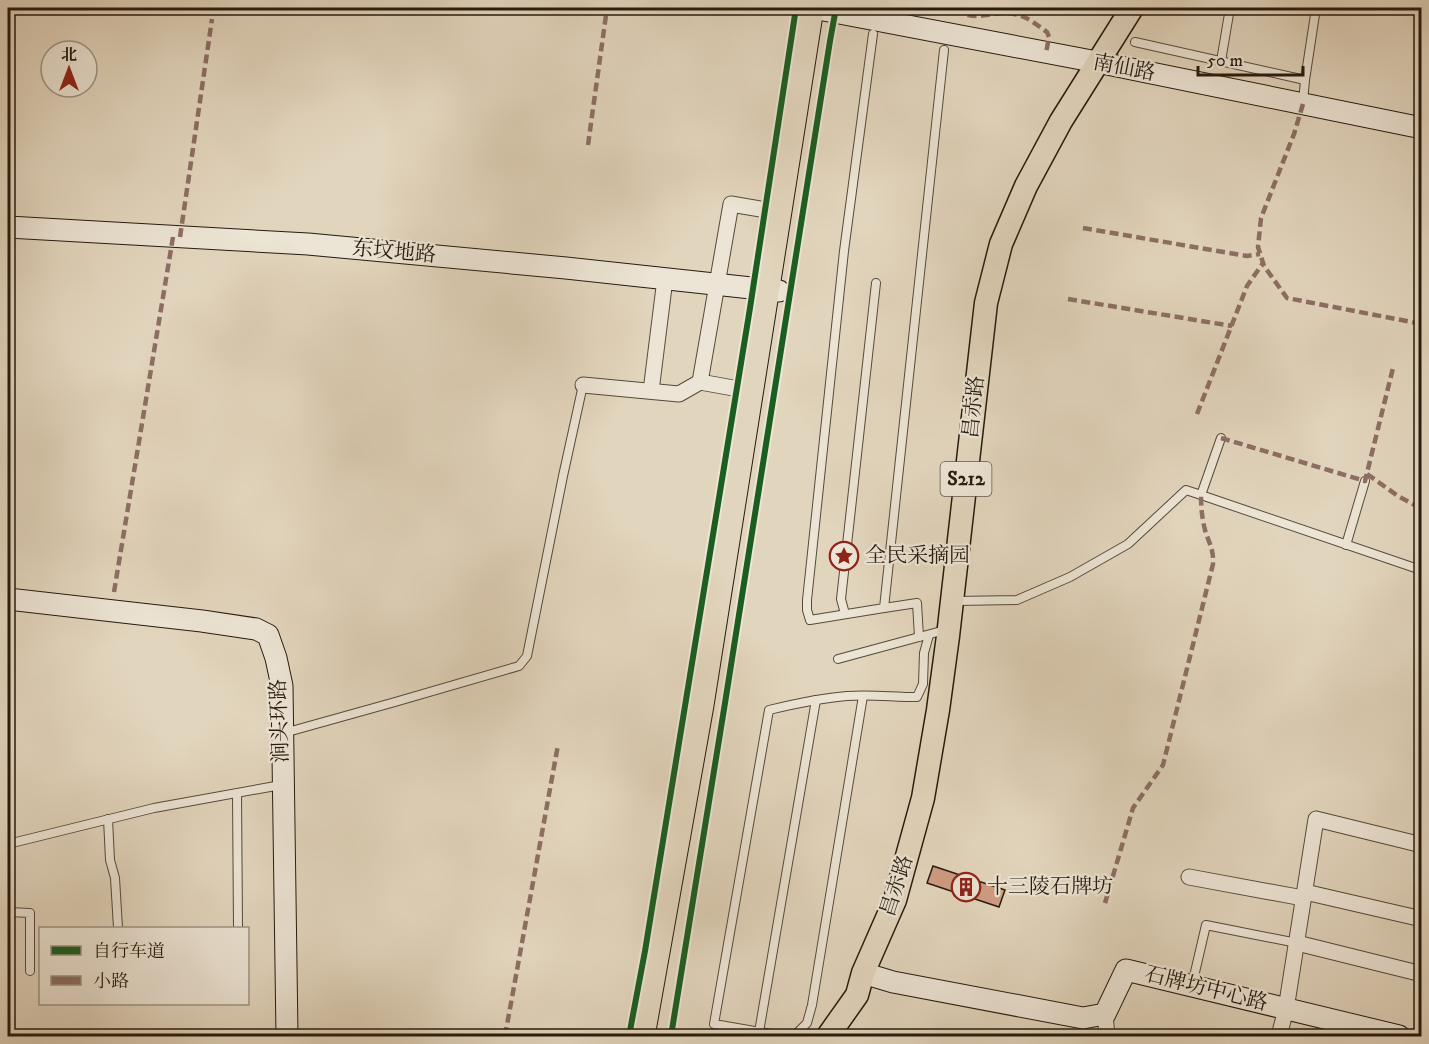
<svg xmlns="http://www.w3.org/2000/svg" width="1429" height="1044" viewBox="0 0 1429 1044" font-family="'IM FELL DW Pica','Noto Serif SC',serif">
<style>
.building{fill:#cf9c81;stroke:#261b0e;stroke-width:1.5}
.lines{fill:none;stroke-linecap:round;stroke-linejoin:round}
.lane-casing{stroke:#554a3a;stroke-width:10}
.street-casing{stroke:#554a3a;stroke-width:17}
.secondary-casing{stroke:#261b0e;stroke-width:23}
.primary-casing{stroke:#261b0e;stroke-width:25}
.highway-casing{stroke:#261b0e;stroke-width:29}
.lane{stroke:#ece4d4;stroke-width:8}
.street{stroke:#ece4d4;stroke-width:15}
.secondary{stroke:#ece4d4;stroke-width:21}
.primary{stroke:#e2d5bd;stroke-width:22}
.highway{stroke:#e2d5bd;stroke-width:27}
.quiet{stroke:#8d6e63;stroke-width:4.5;stroke-dasharray:9 4.5;stroke-linecap:butt}
.cycleway-casing{stroke:#ece4d4;stroke-width:10}
.cycleway{stroke:#1b5e20;stroke-width:6}
.labels{text-anchor:middle;dominant-baseline:central;stroke-width:4.5;stroke-linejoin:round;paint-order:stroke}
.shield{fill:#ece4d4;stroke:#615749;stroke-width:1.5}
.shield-label{font-size:20px;font-weight:bold;fill:#261b0e}
.street-label{font-size:21px;fill:#261b0e;stroke:#ece4d4}
.poi-label{font-size:21px;fill:#261b0e;stroke:#ece4d4;text-anchor:start}
</style>
<rect width="100%" height="100%" fill="#e2d5bd"/>
<filter id="stains"><feTurbulence type="fractalNoise" baseFrequency=".00333" numOctaves="4"/><feColorMatrix values="0 0 0 0 .2 0 0 0 0 .09 0 0 0 0 .02 0 0 0 .5 -.17"/></filter>
<radialGradient id="worn" r=".72"><stop offset=".6" stop-color="#630" stop-opacity="0"/><stop offset="1" stop-color="#630" stop-opacity=".3"/></radialGradient>
<polygon class="building" points="933,866 1005,890 999,907 927,883"/>
<g class="lines">
<g class="lane-casing">
<g id="lane">
<polyline points="873,34 844,251 807,600 807,610 810,620 884,608 944,50"/>
<polyline points="1135,42 1305,80 1316,8"/>
<polyline points="1221,61 1230,8"/>
<polyline points="1303,102 1305,80"/>
<polyline points="1201,495 1421,570 1422,569"/>
<polyline points="1346,545 1365,481"/>
<polyline points="955,601 1017,600 1070,577 1128,544 1186,490 1201,495 1221,438"/>
<polyline points="884,608 917,603 919,637"/>
<polyline points="845,614 841,599 876,283"/>
<polyline points="838,659 945,630"/>
<polyline points="284,733 395,702 519,666 527,656 563,476 583,385"/>
<polyline points="237,793 238,928"/>
<polyline points="108,819 110,860 115,878 118,928"/>
<polyline points="8,844 154,808 281,785"/>
<polyline points="8,912 30,913 30,971"/>
<polyline points="1192,985 1206,925 1297,943"/>
<polyline points="759,1032 816,700"/>
<path d="M784,1036L714,1024L769,710C794,704 820,698 847,696C870,694 893,697 917,697L923,684L924,653L929,635"/>
<polyline points="785,1036 795,1035 807,1023 812,1005 863,696"/>
</g>
</g>
<g class="street-casing">
<g id="street">
<polyline points="583,385 679,394 700,382"/>
<polyline points="651,391 665,279"/>
<polyline points="750,391 700,382 731,204 778,212"/>
<polyline points="1189,877 1303,898"/>
<polyline points="1305,892 1422,919"/>
<polyline points="1297,943 1422,974"/>
<polyline points="1105,1014 1107,1036"/>
<polyline points="1279,1036 1286,1009 1316,819 1422,845"/>
</g>
</g>
<g class="secondary-casing">
<g id="secondary">
<polyline points="813,8 1097,62 1422,128"/>
<polyline points="8,227 308,244 566,268 779,291"/>
<polyline points="8,599 202,621 256,629 268,635 276,658 282,686 287,1036"/>
<polyline points="863,973 893,982 1083,1018 1105,1014 1126,970 1399,1036"/>
</g>
</g>
<g class="primary-casing">
<polyline id="primary" points="828,1036 857,995 863,973 895,900 923,798 938,710 948,636 986,303 1001,244 1026,186 1061,121 1132,8"/>
</g>
<g class="highway-casing">
<polyline id="highway" points="641,1036 700,705 810,8"/>
</g>
<use href="#lane" class="lane"/>
<use href="#street" class="street"/>
<use href="#secondary" class="secondary"/>
<use href="#primary" class="primary"/>
<use href="#highway" class="highway"/>
<g class="quiet">
<path d="M956,8C975,25 993,9 1014,14C1027,16 1037,25 1047,32L1049,37L1046,53"/>
<polyline points="1303,104 1294,134 1261,218 1258,247 1264,266 1287,298 1422,324"/>
<polyline points="588,145 607,8"/>
<polyline points="1083,228 1247,256 1260,254"/>
<polyline points="180,237 212,19"/>
<polyline points="1068,299 1232,326"/>
<polyline points="1197,414 1247,286 1263,263"/>
<polyline points="1221,438 1365,481 1393,368"/>
<polyline points="1367,474 1398,496 1422,509"/>
<polyline points="114,592 173,237"/>
<path d="M1105,903L1133,808L1163,765L1213,564C1214,550 1209,543 1205,530C1202,518 1201,507 1201,495"/>
<polyline points="505,1036 558,745"/>
</g>
<g class="cycleway-casing">
<g id="cycleway">
<polyline points="629,1036 645,951 750,308 796,8"/>
<polyline points="671,1036 725,703 830,41 836,8"/>
</g>
</g>
<use href="#cycleway" class="cycleway"/>
</g>
<defs>
<g id="sight-ring" transform="scale(1.5)"><circle r="9.5" fill="#ece4d4" stroke="#8f2418" stroke-width="1.5"/><path d="M0-6L1.8-2.2L6-1.7L2.9 1.2L3.7 5.4L0 3.3L-3.7 5.4L-2.9 1.2L-6-1.7L-1.8-2.2Z" fill="#8f2418"/></g>
<g id="building-ring" transform="scale(1.5)"><circle r="9.5" fill="#ece4d4" stroke="#8f2418" stroke-width="1.5"/><path d="M-4-6H4V6H1V3H-1V6H-4ZM-2.5-4.3h1.7v1.8h-1.7ZM.8-4.3h1.7v1.8H.8ZM-2.5-1h1.7V.8h-1.7ZM.8-1h1.7V.8H.8Z" fill="#8f2418"/></g>
</defs>
<g fill-rule="evenodd">
<use href="#sight-ring" x="844" y="556"/>
<use href="#building-ring" x="966" y="887"/>
</g>
<g class="labels">
<rect class="shield" x="940.5" y="462" width="51" height="34" rx="4.5"/>
<g class="shield-label">
<text x="966" y="479">S212</text>
</g>
<g class="street-label">
<text transform="translate(1124 68) rotate(11)">南仙路</text>
<text transform="translate(394 252) rotate(5)">东坟地路</text>
<text transform="translate(974 407) rotate(-84)">昌赤路</text>
<text transform="translate(280 721) rotate(-92)">涧头环路</text>
<text transform="translate(897 886) rotate(-72)">昌赤路</text>
<text transform="translate(1206 989) rotate(14)">石牌坊中心路</text>
</g>
<g class="poi-label">
<text x="865" y="556">全民采摘园</text>
<text x="987" y="887">十三陵石牌坊</text>
</g>
</g>
<rect width="1429" height="1044" fill="none" stroke="#e2d5bd" stroke-width="30"/>
<rect x="9" y="9" width="1411" height="1026" fill="none" stroke="#261b0e" stroke-width="3"/>
<rect x="15" y="15" width="1399" height="1014" fill="none" stroke="#261b0e" stroke-width="1.5"/>
<rect x="39" y="927" width="210" height="78" fill="#ece4d4" stroke="#9d9485" stroke-width="1.5"/>
<rect x="51" y="946" width="30" height="9" fill="#1b5e20" stroke="#9d9485" stroke-width="1.5"/>
<text x="93" y="957" font-size="18" fill="#261b0e">自行车道</text>
<rect x="51" y="976" width="30" height="9" fill="#8d6e63" stroke="#9d9485" stroke-width="1.5"/>
<text x="93" y="987" font-size="18" fill="#261b0e">小路</text>
<g transform="translate(69 69)"><circle r="28" fill="#ece4d4" stroke="#9d9485" stroke-width="1.5"/>
<path d="M0-4.5L10 22L0 15L-10 22Z" fill="#8f2418"/>
<text y="-9" font-size="16" font-weight="bold" text-anchor="middle" fill="#261b0e">北</text>
</g>
<path d="M1198 66v9h105v-9" fill="none" stroke="#261b0e" stroke-width="3"/>
<text x="1207" y="66" font-size="18" fill="#261b0e" stroke="#ece4d4" stroke-width="4.5" paint-order="stroke">50 m</text>
<rect width="100%" height="100%" filter="url(#stains)"/>
<rect width="100%" height="100%" fill="url(#worn)"/>
</svg>
